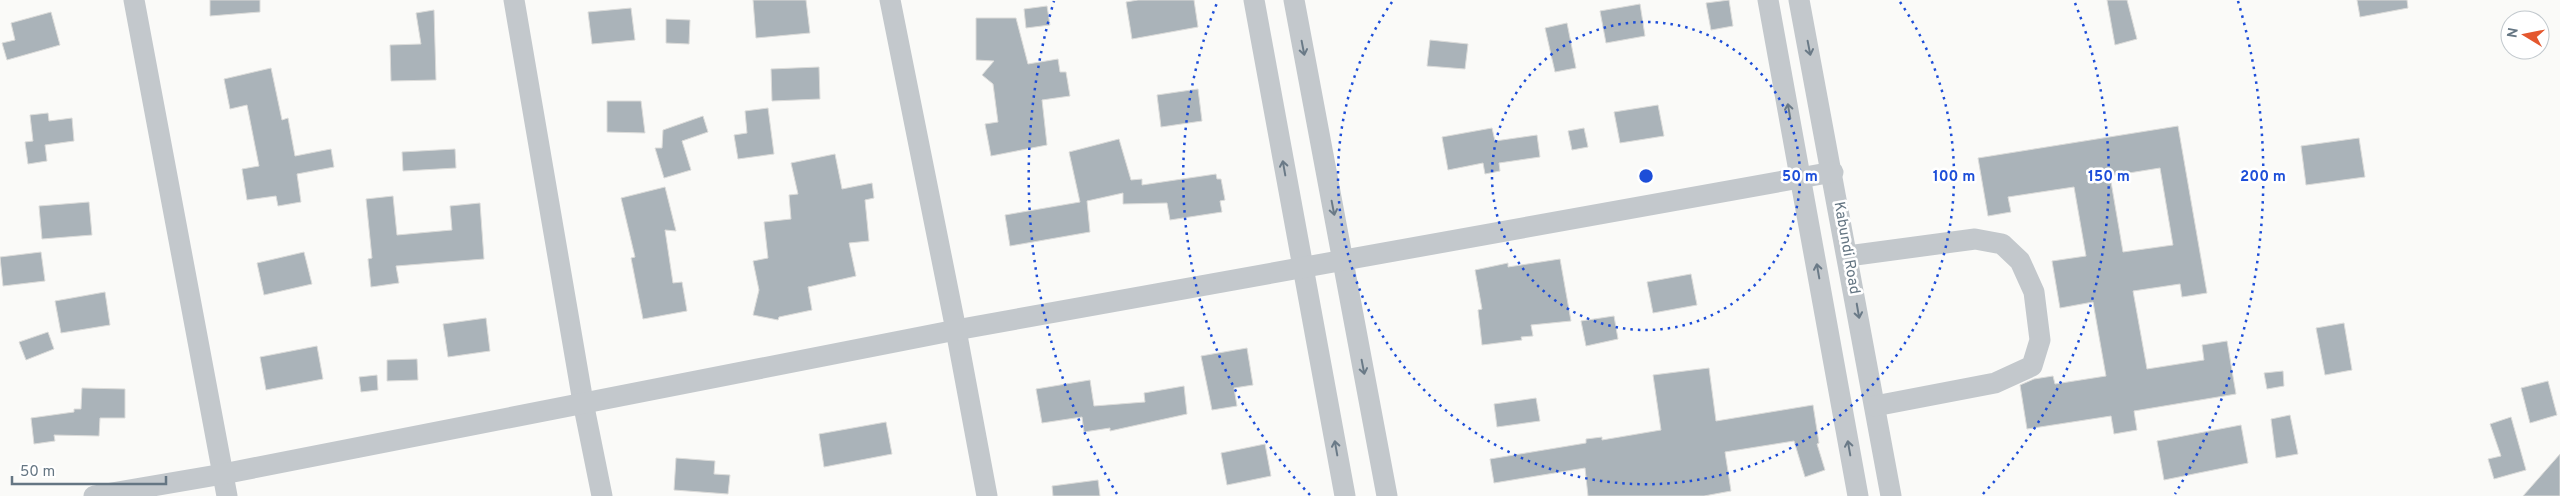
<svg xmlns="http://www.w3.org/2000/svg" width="2560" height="496" viewBox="0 0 2560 496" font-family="Overpass,sans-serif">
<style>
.building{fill:#aab3b9;stroke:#dcdcda;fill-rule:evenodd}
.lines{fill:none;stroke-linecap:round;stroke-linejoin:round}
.minor{stroke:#c3c8cc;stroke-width:21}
.oneway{stroke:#6a7a87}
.ring{fill:none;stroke:#1d4ed8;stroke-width:2.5;stroke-dasharray:2.5 5}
.labels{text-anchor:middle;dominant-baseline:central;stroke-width:5;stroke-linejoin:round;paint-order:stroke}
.street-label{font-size:15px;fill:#657683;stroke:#fff}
.centre{fill:#1d4ed8;stroke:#fff;stroke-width:2.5}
.ring-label{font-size:15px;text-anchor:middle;font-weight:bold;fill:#1d4ed8;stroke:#fff;stroke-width:5;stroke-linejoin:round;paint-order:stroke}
</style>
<rect width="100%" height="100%" fill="#fafaf8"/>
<g class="building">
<polygon points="210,0 260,0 260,12 210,16"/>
<polygon points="753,0 806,0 810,33 756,38"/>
<polygon points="1138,0 1194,0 1198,27 1132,39 1126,2"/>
<polygon points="1729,0 1733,26 1711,30 1706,3"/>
<polygon points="2107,0 2127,0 2137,39 2115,45"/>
<polygon points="2357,0 2407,0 2408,8 2360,17"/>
<polygon points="1640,4 1645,36 1606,43 1600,11"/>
<polygon points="1047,6 1050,25 1026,28 1024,9"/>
<polygon points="631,8 635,40 592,44 588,12"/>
<polygon points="434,10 436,80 391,81 390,45 421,44 416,13"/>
<polygon points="51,12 60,45 7,60 2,43 15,40 11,23"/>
<polygon points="976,18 1016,18 1028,64 1058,59 1060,72 1066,72 1070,96 1042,100 1047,145 991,156 985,124 998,122 993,84 982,75 994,61 976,60"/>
<polygon points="666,19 690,20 689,44 666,43"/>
<polygon points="1567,23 1576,68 1555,72 1545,28"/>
<polygon points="1430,40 1468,44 1465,69 1427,66"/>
<polygon points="819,67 820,99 772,101 771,69"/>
<polygon points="271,68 282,120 288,118 295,156 331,149 334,167 297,174 301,202 278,206 276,196 247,200 242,169 259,166 247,105 230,109 224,79"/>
<polygon points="1198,89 1202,121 1161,127 1157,95"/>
<polygon points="607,101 641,101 645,133 607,132"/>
<polygon points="1658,105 1664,136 1620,143 1614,112"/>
<polygon points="768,108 774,154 738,159 734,135 747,133 745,111"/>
<polygon points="48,113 49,121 72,118 74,141 45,145 47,161 28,164 25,142 33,141 30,115"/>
<polygon points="703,116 708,132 682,141 691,170 664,178 655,148 662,148 663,130"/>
<path d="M2178,126L2207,293L2182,297L2180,284L2133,291L2147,369L2204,360L2202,345L2227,341L2236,394L2134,411L2137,430L2114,434L2111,416L2027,429L2020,385L2034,379L2053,376L2055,384L2106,376L2093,302L2060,308L2052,261L2086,256L2074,187L2008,197L2011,212L1988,216L1978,158ZM2160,168L2173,245L2123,252L2110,176Z"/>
<polygon points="1492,128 1495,141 1537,135 1540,157 1499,163 1500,171 1485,174 1483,163 1448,170 1442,137"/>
<polygon points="1584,128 1588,147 1572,150 1568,131"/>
<polygon points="2359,138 2365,177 2306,185 2301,146"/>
<polygon points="1119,139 1131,180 1142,179 1142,185 1216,174 1217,179 1221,179 1225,200 1220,201 1222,212 1170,220 1167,203 1123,204 1123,193 1087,201 1090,232 1010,246 1005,215 1080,202 1069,152"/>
<polygon points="455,149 456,168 403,171 402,152"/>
<polygon points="835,154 842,189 872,183 874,198 865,200 869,241 849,243 856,276 808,287 812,310 779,317 778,320 753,315 759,290 753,261 768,258 764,222 791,219 789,195 798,194 791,163"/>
<polygon points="665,187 676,231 665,230 673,283 682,282 687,311 643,319 631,258 635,257 621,198"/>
<polygon points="393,196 397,235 452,230 450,206 480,203 484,259 396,266 399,283 371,287 368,259 372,258 366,199"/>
<polygon points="89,202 92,235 42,239 39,206"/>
<polygon points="41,252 45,281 3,286 0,257"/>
<polygon points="304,252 312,284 264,295 257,263"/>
<polygon points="1560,259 1571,321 1531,325 1533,336 1521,337 1522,340 1482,345 1478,310 1482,309 1475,270 1508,263 1508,267"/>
<polygon points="1691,274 1697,305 1653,313 1647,282"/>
<polygon points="105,292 110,325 61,333 55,301"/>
<polygon points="1614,316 1618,339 1586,346 1581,321"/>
<polygon points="486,318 490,351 448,357 443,324"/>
<polygon points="2344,323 2352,370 2325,375 2316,328"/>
<polygon points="48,332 54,349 26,360 19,342"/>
<polygon points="317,346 323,379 266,390 260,357"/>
<polygon points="1247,348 1253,385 1234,388 1237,406 1212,410 1201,356"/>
<polygon points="417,359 418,380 387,381 387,360"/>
<polygon points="1709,368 1716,421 1813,405 1819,443 1817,444 1825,470 1805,477 1794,441 1725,452 1731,491 1704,496 1588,496 1585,468 1494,483 1490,459 1586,443 1586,439 1602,437 1602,440 1661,430 1653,375"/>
<polygon points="2283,371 2284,386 2267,389 2264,373"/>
<polygon points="377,375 378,390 361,392 359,377"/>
<polygon points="1090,380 1094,406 1145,402 1144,393 1184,386 1187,414 1110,431 1110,428 1084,432 1082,417 1042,423 1036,389"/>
<polygon points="2548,381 2557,415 2530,423 2521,388"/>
<polygon points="82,388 125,389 125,418 100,418 99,436 54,435 55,441 34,444 31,418 74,412 74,409 81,409"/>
<polygon points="1536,398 1540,421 1497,427 1494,404"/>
<polygon points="2290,415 2298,454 2276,458 2271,419"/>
<polygon points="2511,417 2526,470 2494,479 2488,459 2501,456 2490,424"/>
<polygon points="886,422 892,454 824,467 819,434"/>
<polygon points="2241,425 2248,463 2164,480 2157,441"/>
<polygon points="1265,444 1271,476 1227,485 1221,453"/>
<polygon points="2560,454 2560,496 2523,496"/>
<polygon points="676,458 715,461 714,474 730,475 728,494 674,490"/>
<polygon points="1098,480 1100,496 1053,496 1052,486"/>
</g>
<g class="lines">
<g class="minor">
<polyline points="134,0 227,496"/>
<polyline points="514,0 583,402 602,496"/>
<polyline points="890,0 956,330 987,496"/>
<polyline points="1254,0 1345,496"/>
<polyline points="1294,0 1387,496"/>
<polyline points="1768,0 1858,496"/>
<polyline points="1799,0 1891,496"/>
<polyline points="1848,256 1975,239 2002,244 2020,261 2034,292 2040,340 2032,366 1995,383 1875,406"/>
<polyline points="94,496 223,474 956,330 1833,172"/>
</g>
</g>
<defs><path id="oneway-shaft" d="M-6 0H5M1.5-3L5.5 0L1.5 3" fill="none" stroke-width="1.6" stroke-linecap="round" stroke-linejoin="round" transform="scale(1.25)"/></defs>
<g class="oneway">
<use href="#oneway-shaft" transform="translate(1303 48) rotate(79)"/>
<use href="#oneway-shaft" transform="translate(1809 48) rotate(79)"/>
<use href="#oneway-shaft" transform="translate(1789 111) rotate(-100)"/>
<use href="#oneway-shaft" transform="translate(1284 168) rotate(-100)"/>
<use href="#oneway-shaft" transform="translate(1333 208) rotate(79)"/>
<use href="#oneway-shaft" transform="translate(1818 271) rotate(-100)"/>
<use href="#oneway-shaft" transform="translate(1858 311) rotate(80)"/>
<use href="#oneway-shaft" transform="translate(1363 367) rotate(79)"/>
<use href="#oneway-shaft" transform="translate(1336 448) rotate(-100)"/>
<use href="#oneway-shaft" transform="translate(1849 448) rotate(-100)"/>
</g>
<g class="ring">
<circle cx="1646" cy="176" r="154"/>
<path d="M1900 2A308 308 0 1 1 1392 2"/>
<path d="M1310 495A463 463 0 0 1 1217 3M2075 3A463 463 0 0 1 1982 495"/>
<path d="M1117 494A617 617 0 0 1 1054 1M2238 1A617 617 0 0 1 2175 494"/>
</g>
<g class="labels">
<g class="street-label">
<text transform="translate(1846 248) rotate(80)">Kabundi Road</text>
</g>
</g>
<circle cx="1646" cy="176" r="8" class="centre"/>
<g class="ring-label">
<text x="1800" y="181">50 m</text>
<text x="1954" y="181">100 m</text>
<text x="2109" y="181">150 m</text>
<text x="2263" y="181">200 m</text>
</g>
<g transform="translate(2525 35) rotate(280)"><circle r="24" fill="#ffffff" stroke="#c1c8cd"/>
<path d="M0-4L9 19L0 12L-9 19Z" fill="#e4572e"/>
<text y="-8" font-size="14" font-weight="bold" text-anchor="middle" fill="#657683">N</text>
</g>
<path d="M12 476v8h154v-8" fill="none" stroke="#657683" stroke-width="2.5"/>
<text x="20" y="476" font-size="15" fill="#657683" stroke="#ffffff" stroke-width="4" paint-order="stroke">50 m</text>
</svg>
